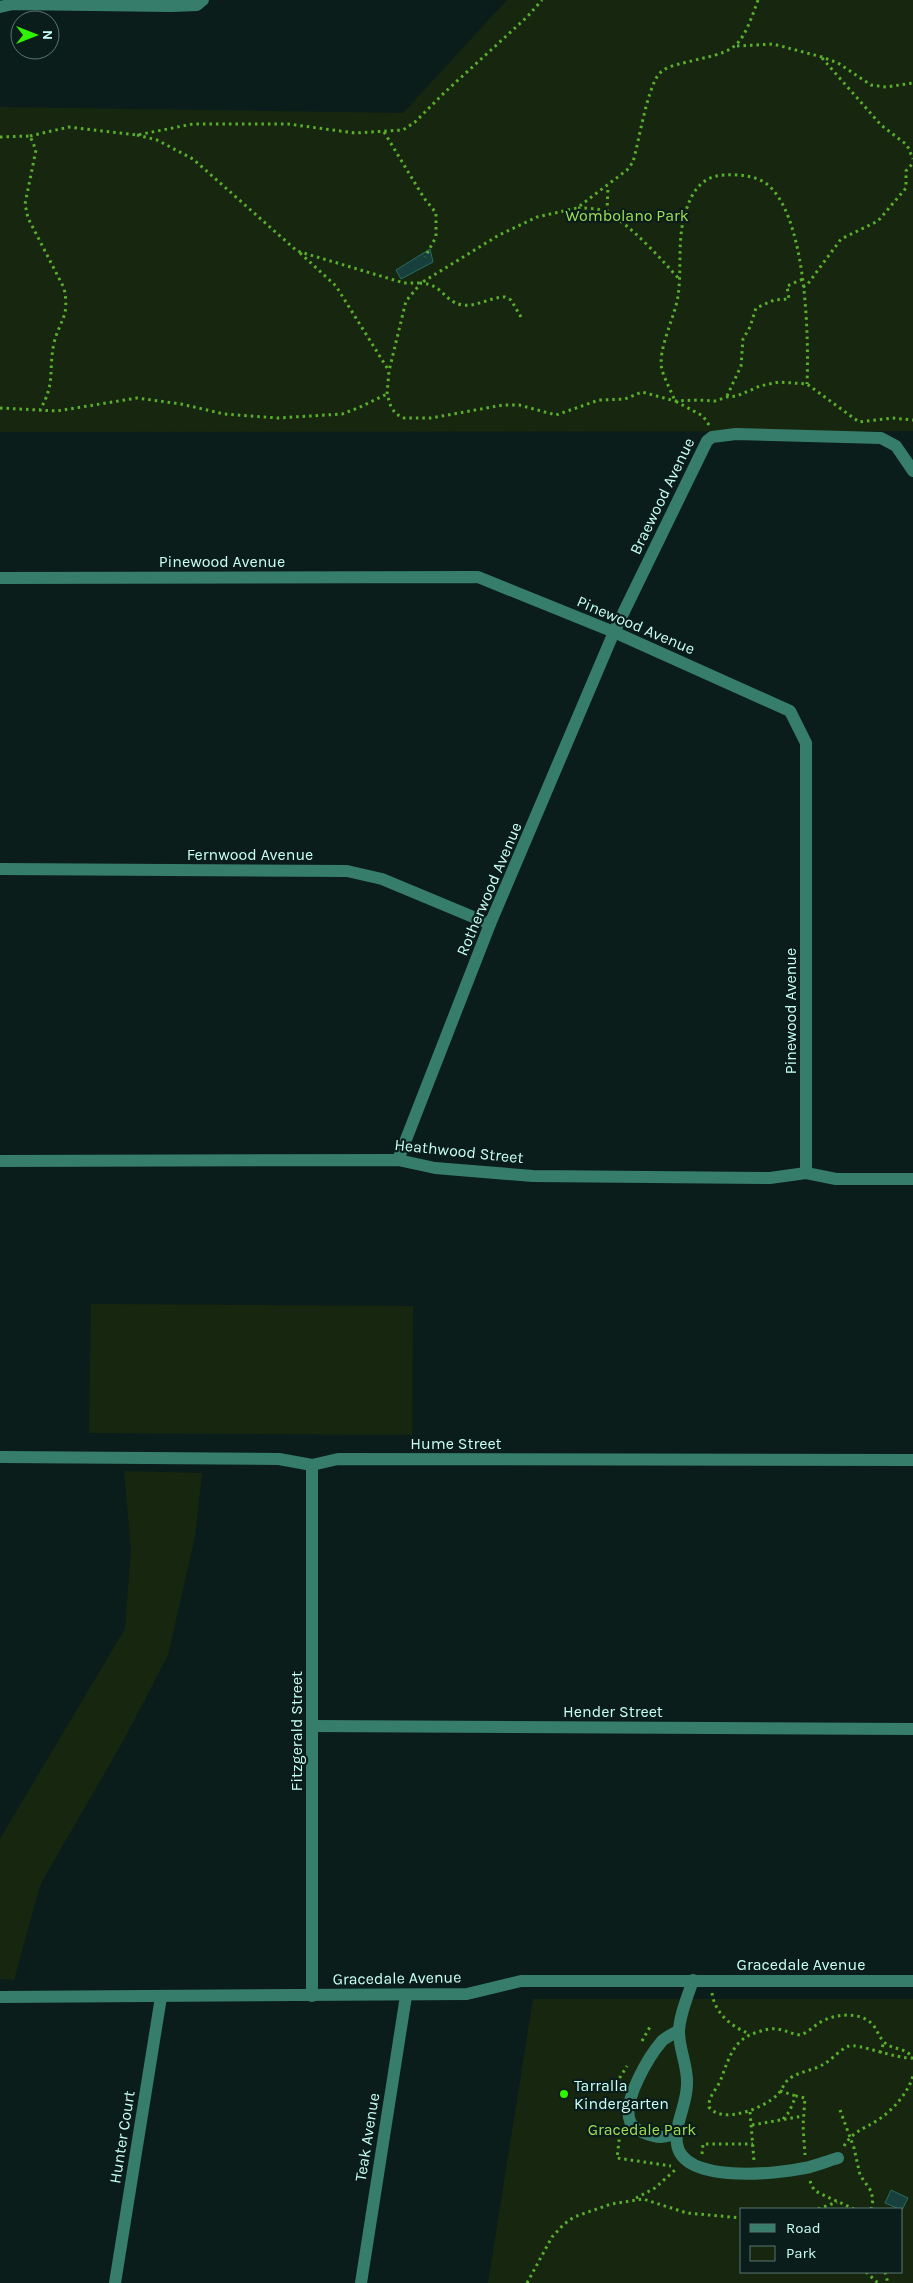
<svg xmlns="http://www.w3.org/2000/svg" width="913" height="2283" viewBox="0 0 913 2283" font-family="Karla,sans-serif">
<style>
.green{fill:#17270f;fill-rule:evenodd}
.building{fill:#173f3b;stroke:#296b64}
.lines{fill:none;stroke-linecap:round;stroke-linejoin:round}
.path{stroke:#5aaf2c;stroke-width:3;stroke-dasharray:2.5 4;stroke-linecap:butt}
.minor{stroke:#367d6b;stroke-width:12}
.poi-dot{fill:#2ff300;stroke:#0b1d1b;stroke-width:2}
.labels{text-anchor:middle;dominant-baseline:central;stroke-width:4.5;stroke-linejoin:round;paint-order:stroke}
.park-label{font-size:16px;fill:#a0df54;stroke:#0b1d1b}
.street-label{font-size:16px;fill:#c8fff5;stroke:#0b1d1b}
.poi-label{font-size:16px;fill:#c8fff5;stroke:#0b1d1b;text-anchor:start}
</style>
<rect width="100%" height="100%" fill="#0b1d1b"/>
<g class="green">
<polygon points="507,0 913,0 913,431 0,432 0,107 403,113"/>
<polygon points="91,1304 413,1306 412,1435 89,1433"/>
<polygon points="124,1471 202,1473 195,1536 168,1655 123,1741 40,1885 14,1980 0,1979 0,1839 125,1629 131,1549"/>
<path d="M533,1999H913V2283H488ZM742,2209H902V2272H742Z"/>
</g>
<g class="building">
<polygon points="430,249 433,262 401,279 396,270"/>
<polygon points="891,2190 908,2198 902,2210 885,2203"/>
</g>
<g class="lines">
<g class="path">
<polyline points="737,46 773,44 822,57 838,63 871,85 886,87 913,83"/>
<polyline points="822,58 881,125 907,145 913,159"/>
<polyline points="384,132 424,198 436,213 436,237 425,257"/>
<path d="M137,135L157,140L193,159L297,251L404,283H421L499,235L537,217L577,208L627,170L633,162C639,141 647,89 659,74C665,67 675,65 683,63C736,50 739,54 758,0"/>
<polyline points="30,136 69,127 137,135 193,124 288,124 355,133 403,130 415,122 444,93 527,17 542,0"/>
<path d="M0,137L30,136L36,150L25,204L28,218L64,288C70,317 60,319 54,343C48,372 56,382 40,410"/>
<path d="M578,208C588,208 599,208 608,213C632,226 662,260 680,280"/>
<polyline points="607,212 608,187"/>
<polyline points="300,253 336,286 389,371"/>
<polyline points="803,287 807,285 841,239 878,221 906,188 906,171 913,163"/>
<path d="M521,317L511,300L505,297C491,297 477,307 462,305C443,301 444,285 421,283L406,301L389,371L387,394L391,407L396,414L404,418H431L503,405H519L556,415L599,400L625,399L642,392L675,401L698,400L715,401L727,397L737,396L760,386L779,382L807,384L859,422L892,418L913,420"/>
<polyline points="727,396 741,366 743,339 750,327 756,308 774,300 789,299 787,286 803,279"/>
<polyline points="0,408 57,411 137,398 181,404 224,414 278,418 342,414 358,408 387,394"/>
<path d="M709,425L703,416L675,401C671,391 665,380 662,370C657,350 675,317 678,296C682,269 677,240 685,214C691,193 701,176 724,175C741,174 762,176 773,190C806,227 809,336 807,384"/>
<path d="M712,1993C715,2014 732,2027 750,2034"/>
<polyline points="642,2041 651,2025"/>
<polyline points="880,2053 884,2042"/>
<path d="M913,2058C896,2059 857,2043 849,2046C840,2049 833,2059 824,2064C815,2070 797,2072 789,2079C784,2083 782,2090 778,2094C765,2108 722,2125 709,2107C708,2096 718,2088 721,2079C729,2058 734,2038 758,2032C764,2030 770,2028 777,2029C785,2030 792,2034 800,2035C807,2033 813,2027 819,2023C833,2014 858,2011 871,2023C877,2028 878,2036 884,2042C893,2051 906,2046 913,2059"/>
<polyline points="621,2084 619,2079 627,2066"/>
<polyline points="780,2091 796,2096"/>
<polyline points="840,2110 854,2148 860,2175 871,2191 873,2200 871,2209"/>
<polyline points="750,2112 754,2161"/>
<polyline points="783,2119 789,2112 796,2096 805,2098 803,2126 805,2155"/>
<polyline points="752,2125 803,2116"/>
<polyline points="620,2133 617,2158 671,2166"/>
<path d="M844,2146C853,2131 864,2129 878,2120C893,2110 908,2093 913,2076"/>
<polyline points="702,2154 703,2144 753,2144"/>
<polyline points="810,2181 814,2190 819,2193 854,2209"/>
<polyline points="636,2198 655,2188 675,2170 677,2171"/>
<polyline points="818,2209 837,2202"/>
<polyline points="866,2272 878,2283"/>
<polyline points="885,2272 888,2283"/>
<polyline points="527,2283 552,2237 564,2224 574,2217 611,2204 643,2199 687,2213 742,2218"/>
</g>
<g class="minor">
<polyline points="0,7 13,4 171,6 197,5 203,0"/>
<polyline points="0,578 478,577 614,632 790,711 806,743 806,1173"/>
<polyline points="0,869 347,871 382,879 490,924"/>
<polyline points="398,1160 490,924 614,632 707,441 712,437 736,434 881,438 896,446 913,471"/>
<polyline points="0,1161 398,1160 435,1168 533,1176 770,1178 806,1173 836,1179 913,1179"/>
<polyline points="0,1457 279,1459 312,1465 338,1459 913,1460"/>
<polyline points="312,1465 312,1996"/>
<polyline points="312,1726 913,1729"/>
<path d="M693,1980C688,1996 679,2016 679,2032C679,2050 688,2066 687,2084C687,2105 674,2124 677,2144C683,2184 776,2174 805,2168C816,2166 827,2161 838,2158"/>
<polyline points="0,1997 467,1994 521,1981 913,1981"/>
<path d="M677,2132C664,2139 657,2138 644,2133C638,2130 632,2128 630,2121C622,2101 649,2056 662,2041C666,2037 673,2034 678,2031"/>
<polyline points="115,2283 161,1997"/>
<polyline points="361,2283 406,1996"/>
</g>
</g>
<circle class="poi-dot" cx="564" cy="2094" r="5"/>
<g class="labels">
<g class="park-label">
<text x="627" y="215">Wombolano Park</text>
<text x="642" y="2129">Gracedale Park</text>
</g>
<g class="street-label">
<text transform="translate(662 496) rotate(-64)">Braewood Avenue</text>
<text x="222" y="561">Pinewood Avenue</text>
<text transform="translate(636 625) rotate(23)">Pinewood Avenue</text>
<text x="250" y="854">Fernwood Avenue</text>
<text transform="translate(489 889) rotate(-67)">Rotherwood Avenue</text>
<text transform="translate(790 1011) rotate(-90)">Pinewood Avenue</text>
<text transform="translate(459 1151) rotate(6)">Heathwood Street</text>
<text x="456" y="1443">Hume Street</text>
<text x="613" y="1711">Hender Street</text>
<text transform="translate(296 1731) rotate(-90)">Fitzgerald Street</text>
<text x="801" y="1964">Gracedale Avenue</text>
<text transform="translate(397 1978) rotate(-1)">Gracedale Avenue</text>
<text transform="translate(122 2137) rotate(-81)">Hunter Court</text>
<text transform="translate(367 2137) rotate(-81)">Teak Avenue</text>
</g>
<g class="poi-label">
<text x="574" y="2085">Tarralla<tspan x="574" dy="18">Kindergarten</tspan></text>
</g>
</g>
<rect x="740" y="2208" width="162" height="65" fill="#0b1d1b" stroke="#577772"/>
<rect x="750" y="2224" width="25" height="8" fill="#367d6b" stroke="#577772"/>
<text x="786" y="2233" font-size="15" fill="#c8fff5">Road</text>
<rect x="750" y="2246" width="25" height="15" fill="#17270f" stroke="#577772"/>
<text x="786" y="2258" font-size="15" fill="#c8fff5">Park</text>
<g transform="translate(35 35) rotate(90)"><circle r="24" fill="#0b1d1b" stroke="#577772"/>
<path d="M0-4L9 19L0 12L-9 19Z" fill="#2ff300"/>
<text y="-8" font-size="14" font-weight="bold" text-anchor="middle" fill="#c8fff5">N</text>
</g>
</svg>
